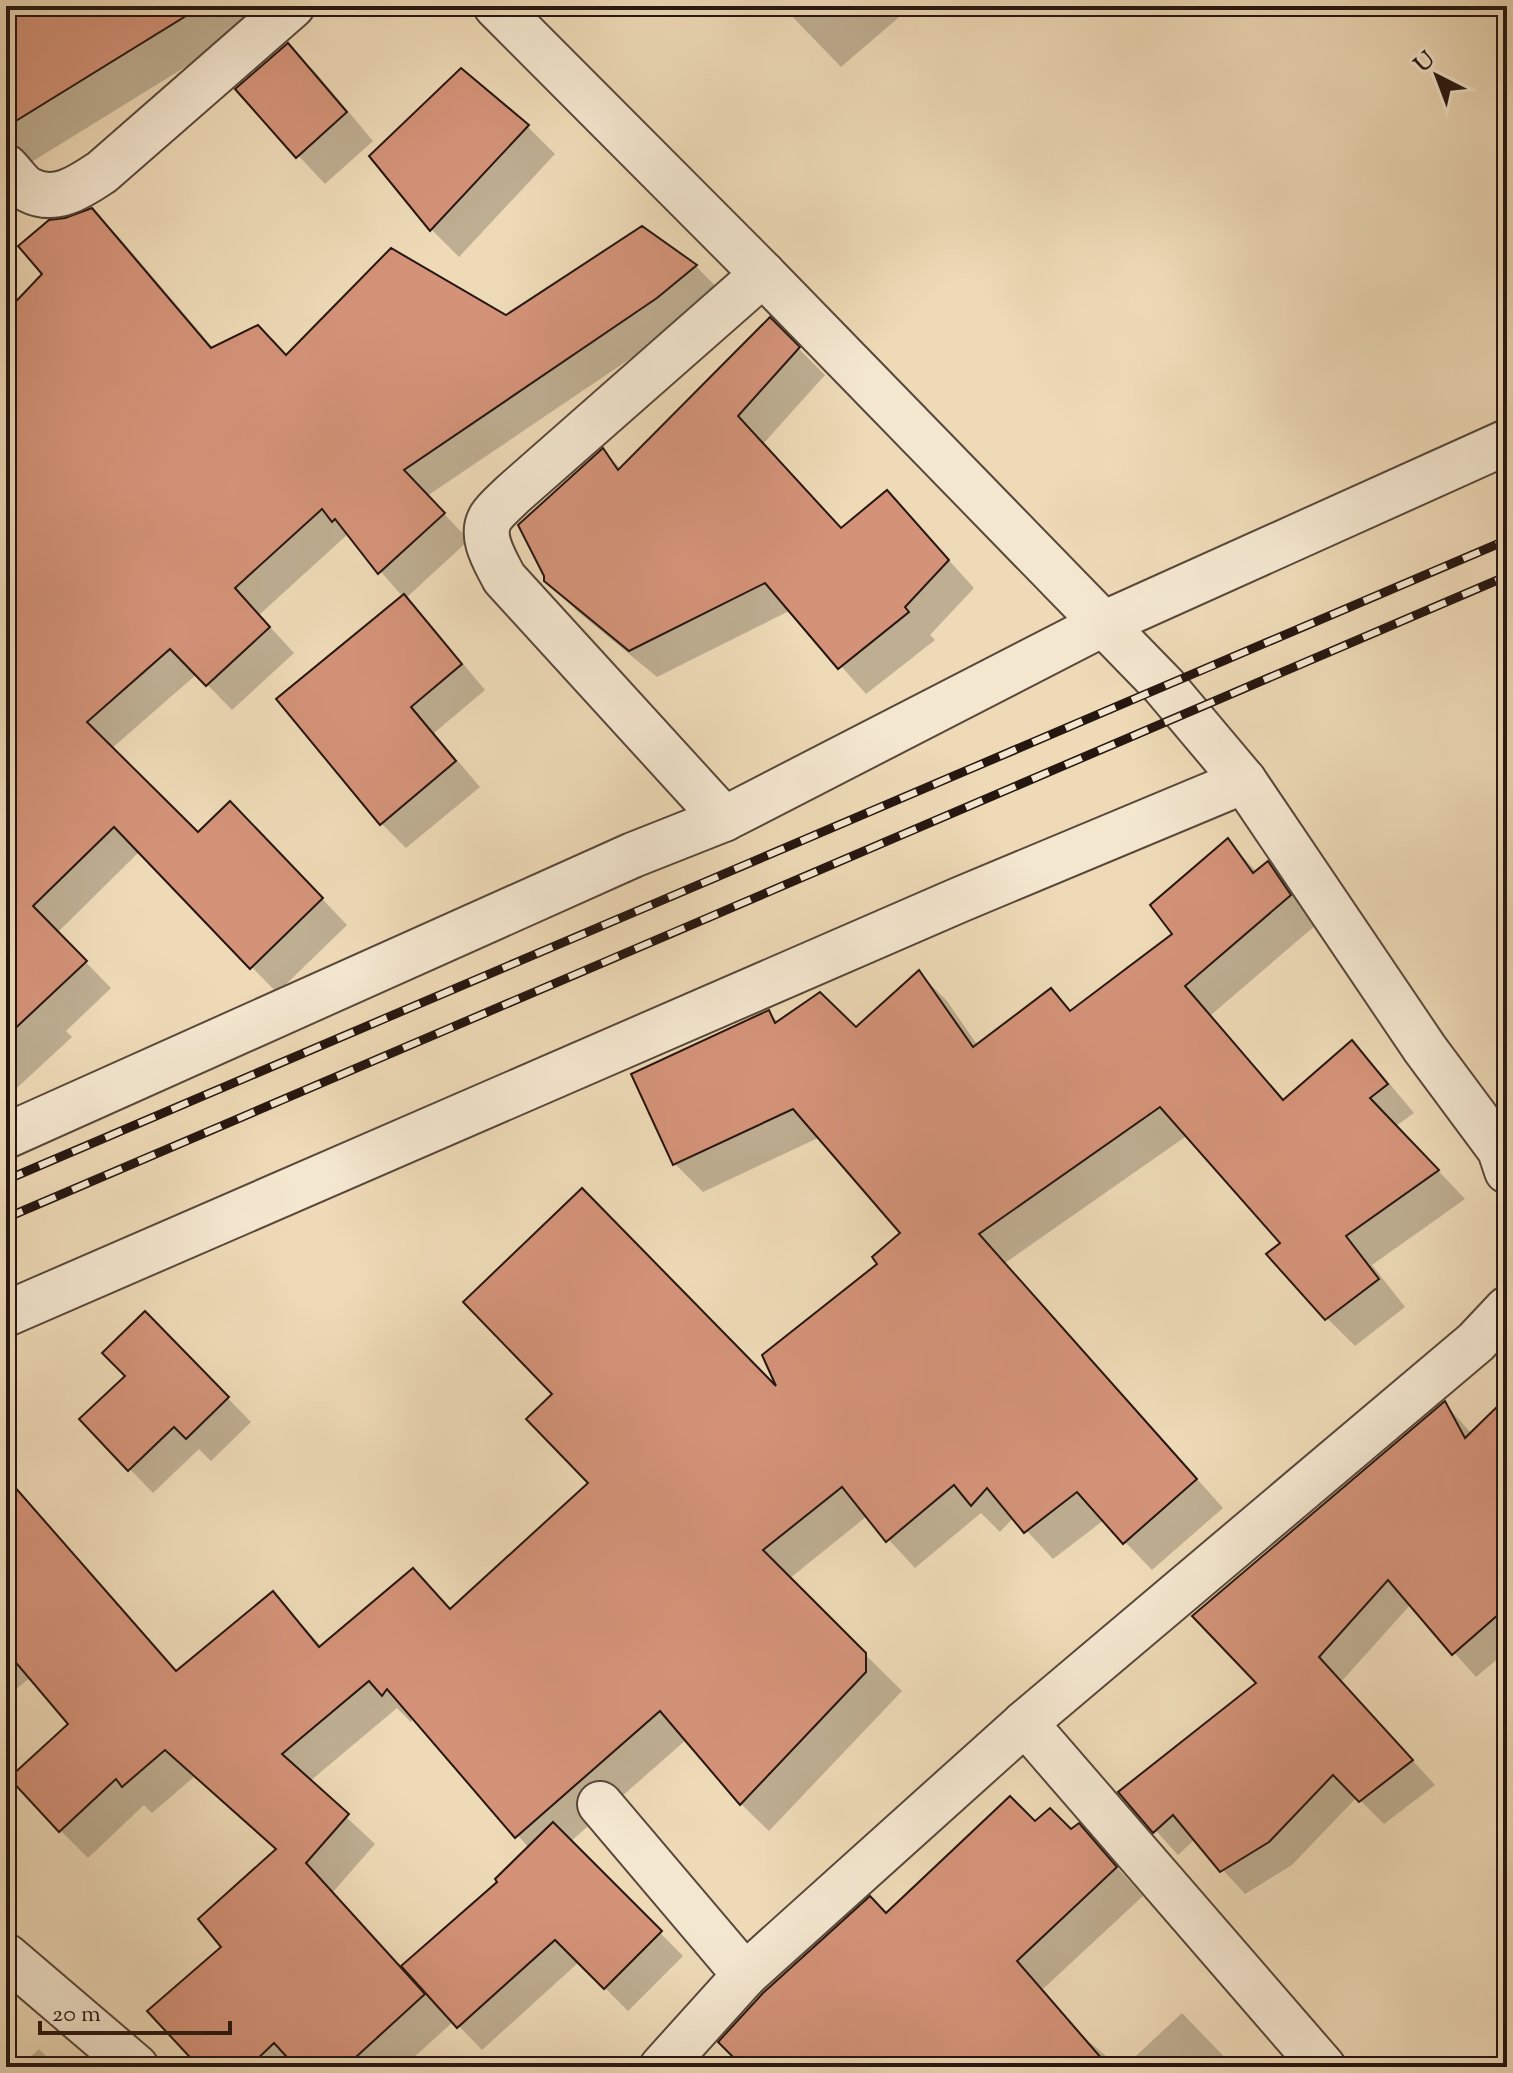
<svg xmlns="http://www.w3.org/2000/svg" width="1513" height="2073" viewBox="0 0 1513 2073" font-family="'Sorts Mill Goudy',serif">
<style>
.shadow{fill:#0003;fill-rule:evenodd}
.building{fill:#d49379;stroke:#261610;stroke-width:2}
.lines{fill:none;stroke-linecap:round;stroke-linejoin:round}
.minor-casing{stroke:#58473a;stroke-width:48}
.minor{stroke:#f4e7d0;stroke-width:44}
.rail-casing{stroke:#261610;stroke-width:9}
.rail{stroke:#f4e7d0;stroke-width:6;stroke-dasharray:18;stroke-linecap:butt}
</style>
<rect width="100%" height="100%" fill="#eedab7"/>
<filter id="stains"><feTurbulence type="fractalNoise" baseFrequency=".0025" numOctaves="4"/><feColorMatrix values="0 0 0 0 .2 0 0 0 0 .09 0 0 0 0 .02 0 0 0 .5 -.17"/></filter>
<radialGradient id="worn" r=".72"><stop offset=".6" stop-color="#630" stop-opacity="0"/><stop offset="1" stop-color="#630" stop-opacity=".3"/></radialGradient>
<g class="shadow">
<polygon points="21,6 284,6 25,166 6,147 6,19"/>
<polygon points="782,6 912,6 841,67"/>
<polygon points="288,45 316,73 373,141 325,184 237,90"/>
<polygon points="461,71 528,127 555,154 459,257 432,230 372,156"/>
<polygon points="92,210 118,236 214,349 287,357 506,318 642,228 696,266 721,292 683,323 427,496 469,540 406,598 428,621 485,690 434,733 480,787 406,848 381,823 403,597 348,534 259,615 294,653 232,710 197,674 111,749 198,835 256,829 347,925 277,993 140,851 57,933 111,988 66,1031 72,1037 6,1098 6,315 44,274 66,220"/>
<polygon points="770,320 825,375 763,444 842,530 887,492 974,588 930,635 935,640 866,694 791,610 657,677 577,611 550,583 603,451 621,469"/>
<path d="M1227,841L1257,872L1268,864L1295,892L1317,924L1211,1015L1285,1101L1351,1043L1379,1071L1414,1113L1396,1126L1465,1199L1372,1265L1405,1307L1355,1346L1327,1318L1283,1243L1188,1135L1005,1263L1223,1508L1152,1570L1104,1520L1053,1559L1014,1517L1000,1532L981,1513L915,1568L867,1516L789,1579L902,1691L769,1831L741,1804L687,1739L570,1842L683,1956L628,2011L579,1962L482,2050L454,2021L403,2067H202L224,1948L277,1851L194,1777L152,1813L144,1805L88,1858L60,1830L71,1724L31,1677L6,1697V1496L14,1489L41,1516L178,1672L273,1593L322,1647L413,1570L452,1611L781,1393L903,1233L820,1137L703,1192L675,1164L768,1012L779,1023L856,1029L919,973L947,1001L978,1046L1050,990L1072,1012L1175,934ZM397,1708L411,1722L414,1717L529,1848L500,1882L401,1968L333,1892L375,1844L309,1782Z"/>
<polygon points="169,1338 251,1422 211,1461 199,1449 153,1493 130,1469"/>
<polygon points="1507,1400 1507,1651 1476,1677 1411,1604 1341,1682 1435,1785 1384,1824 1357,1797 1292,1865 1245,1894 1195,1839 1178,1855 1121,1792 1259,1683 1445,1404 1472,1434"/>
<polygon points="1035,1824 1071,1832 1079,1826 1143,1896 1043,1989 1087,2040 1119,2067 745,2067 886,1915"/>
<polygon points="1182,2013 1234,2067 1124,2067"/>
<polygon points="39,2049 57,2067 20,2067"/>
</g>
<g class="building">
<polygon points="6,6 202,6 6,127"/>
<polygon points="288,43 347,112 296,158 235,89"/>
<polygon points="461,68 529,125 430,231 369,156"/>
<polygon points="92,208 211,348 258,325 286,355 391,248 506,315 642,226 697,265 657,298 404,470 445,513 378,574 335,519 332,522 322,509 235,588 270,627 206,686 170,649 87,722 198,832 230,801 323,898 250,969 114,827 33,906 87,961 6,1037 6,312 42,274 18,246 49,220 65,218"/>
<polygon points="770,317 800,347 738,416 841,528 887,490 949,560 905,607 909,612 838,669 765,583 629,651 544,581 544,576 518,525 603,448 618,470"/>
<polygon points="404,594 462,664 411,707 456,761 380,825 276,699"/>
<polygon points="1228,838 1253,873 1268,861 1291,895 1185,986 1283,1100 1352,1040 1388,1084 1370,1098 1439,1170 1346,1236 1379,1279 1325,1320 1266,1254 1280,1243 1160,1107 979,1234 1197,1479 1123,1544 1077,1492 1024,1533 987,1488 971,1506 954,1485 886,1542 842,1487 763,1550 866,1653 866,1672 740,1805 660,1711 515,1838 387,1689 382,1696 369,1681 282,1754 349,1814 306,1863 425,1994 345,2067 296,2067 274,2043 249,2067 199,2067 147,2011 221,1947 198,1919 276,1849 165,1750 122,1787 116,1779 59,1832 9,1778 68,1724 6,1651 6,1477 176,1671 273,1591 319,1647 413,1568 450,1609 588,1483 526,1419 552,1394 463,1302 582,1188 776,1386 762,1355 877,1264 872,1257 900,1233 793,1109 673,1165 631,1074 769,1010 775,1023 820,992 856,1027 919,970 973,1047 1051,988 1070,1011 1172,934 1150,905"/>
<polygon points="145,1311 229,1397 186,1439 174,1427 128,1471 79,1419 125,1376 102,1353"/>
<polygon points="1507,1397 1507,1607 1452,1655 1388,1580 1319,1657 1413,1760 1359,1802 1333,1775 1269,1842 1220,1872 1173,1815 1153,1833 1118,1792 1256,1683 1192,1616 1445,1401 1465,1438"/>
<polygon points="1010,1796 1035,1821 1050,1808 1071,1829 1079,1823 1117,1867 1017,1961 1109,2067 743,2067 718,2042 763,1993 870,1896 886,1913"/>
<polygon points="553,1822 662,1931 604,1989 555,1940 457,2028 401,1966 497,1882 495,1879"/>
</g>
<g class="lines">
<g class="minor-casing">
<g id="minor">
<polyline points="496,6 763,274 1164,686 1244,781 1425,1049 1500,1150 1507,1171"/>
<path d="M6,167C13,174 21,186 29,190C56,204 81,186 102,172L292,6"/>
<path d="M724,819L504,578C495,560 479,536 491,517C496,509 506,501 513,494L763,274"/>
<polyline points="6,1136 633,855 724,819 1103,624 1507,442"/>
<polyline points="6,1314 959,900 1244,781"/>
<polyline points="600,1804 745,1975"/>
<polyline points="6,1956 136,2067"/>
<polyline points="662,2067 745,1975 1025,1723"/>
<polyline points="1323,2067 1025,1723 1476,1342 1507,1309"/>
</g>
</g>
<use href="#minor" class="minor"/>
<g class="rail-casing">
<g id="rail">
<polyline points="6,1180 1507,540"/>
<polyline points="6,1218 1507,576"/>
</g>
</g>
<use href="#rail" class="rail"/>
</g>
<rect width="1513" height="2073" fill="none" stroke="#eedab7" stroke-width="32"/>
<rect x="8" y="8" width="1497" height="2057" fill="none" stroke="#261610" stroke-width="4"/>
<rect x="16" y="16" width="1481" height="2041" fill="none" stroke="#261610" stroke-width="2"/>
<g transform="translate(1437 76) rotate(318)" stroke="#f4e7d0" stroke-width="6" paint-order="stroke">
<path d="M0-6L14 30L0 20L-14 30Z" fill="#261610"/>
<text y="-12" font-size="22" font-weight="bold" text-anchor="middle" fill="#261610">U</text>
</g>
<path d="M40 2021v12h190v-12" fill="none" stroke="#261610" stroke-width="4"/>
<text x="52" y="2021" font-size="24" fill="#261610" stroke="#f4e7d0" stroke-width="6" paint-order="stroke">20 m</text>
<rect width="100%" height="100%" filter="url(#stains)"/>
<rect width="100%" height="100%" fill="url(#worn)"/>
</svg>
